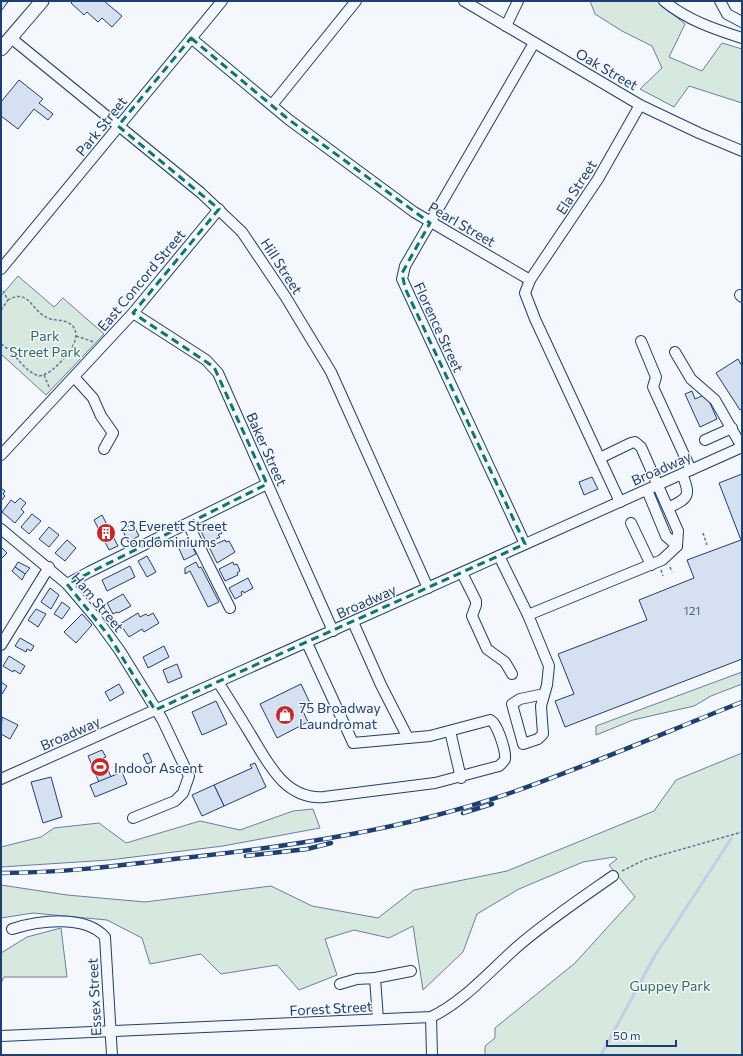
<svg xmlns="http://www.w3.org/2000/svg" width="743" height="1056" viewBox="0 0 743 1056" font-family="Commissioner,sans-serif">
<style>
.green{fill:#d7e8df;stroke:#687fa3}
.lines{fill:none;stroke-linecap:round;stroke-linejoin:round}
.stream{stroke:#bed0e5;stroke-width:3}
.building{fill:#d5e0f0;stroke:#1d3f73}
.minor-casing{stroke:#1d3f73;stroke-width:12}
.major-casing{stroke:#1d3f73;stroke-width:15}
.path{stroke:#5e769c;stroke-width:1.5;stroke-dasharray:3 2;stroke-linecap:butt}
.minor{stroke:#f4f7fb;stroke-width:10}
.major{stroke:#f4f7fb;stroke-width:13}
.rail-casing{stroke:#1d3f73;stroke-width:4.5}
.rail{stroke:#f4f7fb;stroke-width:3;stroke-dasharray:9;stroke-linecap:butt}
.marked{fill:none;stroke:#0f766e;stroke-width:3;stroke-dasharray:8 5;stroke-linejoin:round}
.labels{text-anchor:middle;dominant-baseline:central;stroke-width:3;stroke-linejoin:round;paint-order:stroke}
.number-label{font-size:12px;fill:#4b6792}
.street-label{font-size:14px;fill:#1d3f73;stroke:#f4f7fb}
.park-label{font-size:14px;fill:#2c6c60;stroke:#f4f7fb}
.poi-label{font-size:14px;fill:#1d3f73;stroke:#f4f7fb;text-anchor:start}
</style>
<rect width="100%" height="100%" fill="#f4f7fb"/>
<g class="green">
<polygon points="590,1 657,1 685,24 669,57 702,71 722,43 742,49 742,103 689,86 674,107 640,89 662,68 652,46 622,31 595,14"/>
<polygon points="18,276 54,307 63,298 104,334 46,395 1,354 1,296"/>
<polygon points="742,672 742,684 711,696 694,706 633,720 596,735 596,726"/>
<polygon points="742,753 742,1055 485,1055 485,1046 495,1038 495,1028 575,963 635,897 609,865 617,859 614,857 583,862 519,889 477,914 463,952 423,990 413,926 389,938 354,930 325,939 337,975 299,990 277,965 221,974 201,954 150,964 142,938 107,920 33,913 1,918 1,885 67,895 145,902 271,886 312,906 378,918 414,890 507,871 654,811 676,780"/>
<polygon points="313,809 320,828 223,846 109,860 1,867 1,847 41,837 54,828 99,823 126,843 200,821 240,830 293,811"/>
<polygon points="61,928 67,977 4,977 1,983 1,953 27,937"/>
</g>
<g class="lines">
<polyline class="stream" points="601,1055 654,957 731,839"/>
</g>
<g class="building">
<polygon points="1,1 8,2 1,11"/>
<polygon points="73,1 104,1 122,16 112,27 102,18 98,22 87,12 84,15 71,3"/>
<polygon points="19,80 43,99 39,103 53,114 48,120 34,109 18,129 1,116 1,102"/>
<polygon points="738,359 742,366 742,409 740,410 716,373"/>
<polygon points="692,391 695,399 706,394 717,419 700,427 685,394"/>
<polygon points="742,474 742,659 565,727 555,701 574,694 558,654 647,620 639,600 694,578 687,560 741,540 719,483"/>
<polygon points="592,477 598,489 584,495 579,482"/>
<polygon points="1,488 5,491 3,494 5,496 1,501"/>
<polygon points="20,498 26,503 21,509 24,512 15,523 2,512 11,500 15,503"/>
<polygon points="32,514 41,521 29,534 21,527"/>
<polygon points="102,515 118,546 109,550 94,520"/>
<polygon points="133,524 139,536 128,542 122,529"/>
<polygon points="214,525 215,527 218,525 222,533 218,535 220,537 207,544 201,531"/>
<polygon points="49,527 59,535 49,547 39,539"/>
<polygon points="188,538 196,554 184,560 177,544"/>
<polygon points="67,540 76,548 65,561 55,553"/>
<polygon points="225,540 226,542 229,541 235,552 217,563 209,547"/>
<polygon points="1,547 7,553 1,559"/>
<polygon points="147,556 156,572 147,577 138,561"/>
<polygon points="18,562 30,568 25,574 15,567"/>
<polygon points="196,562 199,568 201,567 219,602 208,607 190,571 185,574 185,568"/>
<polygon points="233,562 234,565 237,564 240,571 237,573 238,575 225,581 219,569"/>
<polygon points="130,566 135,577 107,591 102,580"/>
<polygon points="15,567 25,574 22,580 12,571"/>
<polygon points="248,578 253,588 244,593 243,591 241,592 242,595 235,599 229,588"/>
<polygon points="50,588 59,595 51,609 41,602"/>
<polygon points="123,594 131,606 118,613 117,612 113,614 107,603"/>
<polygon points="62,602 70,608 62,619 54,614"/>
<polygon points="36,609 46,614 38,627 28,620"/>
<polygon points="138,613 140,617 146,614 148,616 153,613 159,623 144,632 142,629 129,637 120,624"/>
<polygon points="82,614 92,625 76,643 64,632"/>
<polygon points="20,638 34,646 31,651 27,649 26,652 15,646"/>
<polygon points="164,646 169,657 148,668 143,657"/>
<polygon points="9,656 25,666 20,674 14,670 13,672 3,666"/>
<polygon points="177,664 182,677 168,683 163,670"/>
<polygon points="1,682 7,686 2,694 1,694"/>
<polygon points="119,684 124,693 110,701 105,692"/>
<polygon points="301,684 310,703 301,707 308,722 277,738 260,704"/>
<polygon points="216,701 227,724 202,735 192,712"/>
<polygon points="2,717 18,725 10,739 1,734"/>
<polygon points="102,750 106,757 103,758 111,777 99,782 88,756"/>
<polygon points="148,753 152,762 147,764 143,755"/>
<polygon points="255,763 266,787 224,806 214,785 252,768 250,765"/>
<polygon points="122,772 127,784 95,797 90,785"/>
<polygon points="51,777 62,817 43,823 31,782"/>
<polygon points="214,785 224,806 202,816 192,795"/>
</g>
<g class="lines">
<g class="minor-casing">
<g id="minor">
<polyline points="464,1 640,105 699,133 742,151"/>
<path d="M664,1C687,20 714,29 742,38"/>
<polyline points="720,1 727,14 742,22"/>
<polyline points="506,26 518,1"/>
<polyline points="11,38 201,193 242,232 285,296 331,372 428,588"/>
<polyline points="191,38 288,119 414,212 530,280"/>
<polyline points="272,105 356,1"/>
<polyline points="1,269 222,1"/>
<polyline points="740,295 742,297"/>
<polyline points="133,313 206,360 218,373 333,631"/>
<polyline points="641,341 656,377 653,387 691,470"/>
<polyline points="675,352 691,379 715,400 742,447"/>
<polyline points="74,377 93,398 101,416 113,433 104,449"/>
<polyline points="705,440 732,428"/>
<polyline points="1,455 133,313 219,209"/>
<polyline points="600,458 631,443 635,442 641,447 678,531 677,546 666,536 647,490"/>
<polyline points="620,502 535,319 525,293 530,280 598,179 640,105"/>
<path d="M668,508C689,498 691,496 682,474"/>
<polyline points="631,523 651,565"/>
<polyline points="188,524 230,608"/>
<polyline points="1,529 67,584 96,618 120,651 162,719 189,776 183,793 175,801 133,818"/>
<polyline points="525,544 402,279 405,266 534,43"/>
<polyline points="499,556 528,615 662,560 677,546"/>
<polyline points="462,573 476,601 476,605 472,616 487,649 505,662 512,674"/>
<polyline points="67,584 89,572 267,484"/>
<polyline points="528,615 549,666 547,685 541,706 543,734 538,739 523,744 512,704 520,699 544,694"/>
<polyline points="353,622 381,685 408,738"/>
<polyline points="1,645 49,567"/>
<path d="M218,682C229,699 240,717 251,735C268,763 285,800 324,797L435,783L499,766C501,764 504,762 505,759C506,751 497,722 490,720L430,736L353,743L307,643"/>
<polyline points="450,731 461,778"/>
<polyline points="1,779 742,447"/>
<path d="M12,929C38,921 85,914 105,937L112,1055"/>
<polyline points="375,978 411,971"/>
<polyline points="340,984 357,979 375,978 378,1019"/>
<polyline points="431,1017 432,1055"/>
<path d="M1,1036L431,1017C462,1003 491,970 517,947C547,921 580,899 613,876"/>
</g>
</g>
<g class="major-casing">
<polyline id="major" points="1,49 42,1"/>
</g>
<g class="path">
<polyline points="1,310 8,300 3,291"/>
<polyline points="76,336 94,342"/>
<path d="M1,344C16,353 22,370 39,376C50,374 57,366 64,358C73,349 84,330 67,322C60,319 52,321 46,317C31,310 29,288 8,300"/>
<polyline points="44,375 50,389"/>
<polyline points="703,533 707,545"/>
<polyline points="670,567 672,572"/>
<polyline points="661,570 663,576"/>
<polyline points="622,871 644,860 742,832"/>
</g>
<use href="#minor" class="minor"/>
<use href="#major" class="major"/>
<g class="rail-casing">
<g id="rail">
<polyline points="463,813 492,804"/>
<polyline points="246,856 307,849 331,843"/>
<path d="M1,873C59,873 117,866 174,859C288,847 404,830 513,792C590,765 666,732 742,702"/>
</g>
</g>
<use href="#rail" class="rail"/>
</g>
<path class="marked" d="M191,38L288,119L430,223L402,273L405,288L525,544L155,710L109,636L67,584L267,484L214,367L133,313L219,209L118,126Z"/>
<defs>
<g id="building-disc" transform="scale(1)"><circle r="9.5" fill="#c62828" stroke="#f4f7fb"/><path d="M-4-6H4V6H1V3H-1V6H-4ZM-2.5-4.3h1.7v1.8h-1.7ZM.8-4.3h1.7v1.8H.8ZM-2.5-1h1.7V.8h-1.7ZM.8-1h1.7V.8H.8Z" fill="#fff"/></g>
<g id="shop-disc" transform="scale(1)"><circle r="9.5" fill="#c62828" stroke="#f4f7fb"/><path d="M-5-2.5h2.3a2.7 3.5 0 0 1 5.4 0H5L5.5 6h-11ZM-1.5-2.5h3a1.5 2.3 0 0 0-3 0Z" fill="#fff"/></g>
<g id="stadium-disc" transform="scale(1)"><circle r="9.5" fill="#c62828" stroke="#f4f7fb"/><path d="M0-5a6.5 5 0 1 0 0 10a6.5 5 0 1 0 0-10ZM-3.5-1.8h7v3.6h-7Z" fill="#fff"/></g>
</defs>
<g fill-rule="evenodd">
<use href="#building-disc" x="106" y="533"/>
<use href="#shop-disc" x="285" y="715"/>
<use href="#stadium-disc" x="100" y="767"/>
</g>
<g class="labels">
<g class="number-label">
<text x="692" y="610">121</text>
</g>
<g class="street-label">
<text transform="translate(607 69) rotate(30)">Oak Street</text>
<text transform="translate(101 126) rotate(-51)">Park Street</text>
<text transform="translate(576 187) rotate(-57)">Ela Street</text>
<text transform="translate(462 224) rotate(30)">Pearl Street</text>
<text transform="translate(282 266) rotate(57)">Hill Street</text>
<text transform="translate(141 280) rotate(-50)">East Concord Street</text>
<text transform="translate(439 327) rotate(65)">Florence Street</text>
<text transform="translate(267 449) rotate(66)">Baker Street</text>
<text transform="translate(661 468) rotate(-24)">Broadway</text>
<text transform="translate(366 601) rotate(-24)">Broadway</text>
<text transform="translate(98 602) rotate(50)">Ham Street</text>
<text transform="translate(70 733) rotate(-24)">Broadway</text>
<text transform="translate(94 997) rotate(-93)">Essex Street</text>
<text transform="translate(331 1008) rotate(-3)">Forest Street</text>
</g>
<g class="park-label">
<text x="45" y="335">Park<tspan x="45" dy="16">Street Park</tspan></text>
<text x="670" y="985">Guppey Park</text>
</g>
<g class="poi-label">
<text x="120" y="525">23 Everett Street<tspan x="120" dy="16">Condominiums</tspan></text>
<text x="299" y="707">75 Broadway<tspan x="299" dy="16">Laundromat</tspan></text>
<text x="114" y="767">Indoor Ascent</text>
</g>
</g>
<rect width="743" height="1056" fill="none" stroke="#1d3f73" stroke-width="4"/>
<path d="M607 1040v6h69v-6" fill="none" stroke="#1d3f73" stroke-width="2"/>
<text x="613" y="1040" font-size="12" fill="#1d3f73" stroke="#f4f7fb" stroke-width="3" paint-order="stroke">50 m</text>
</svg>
